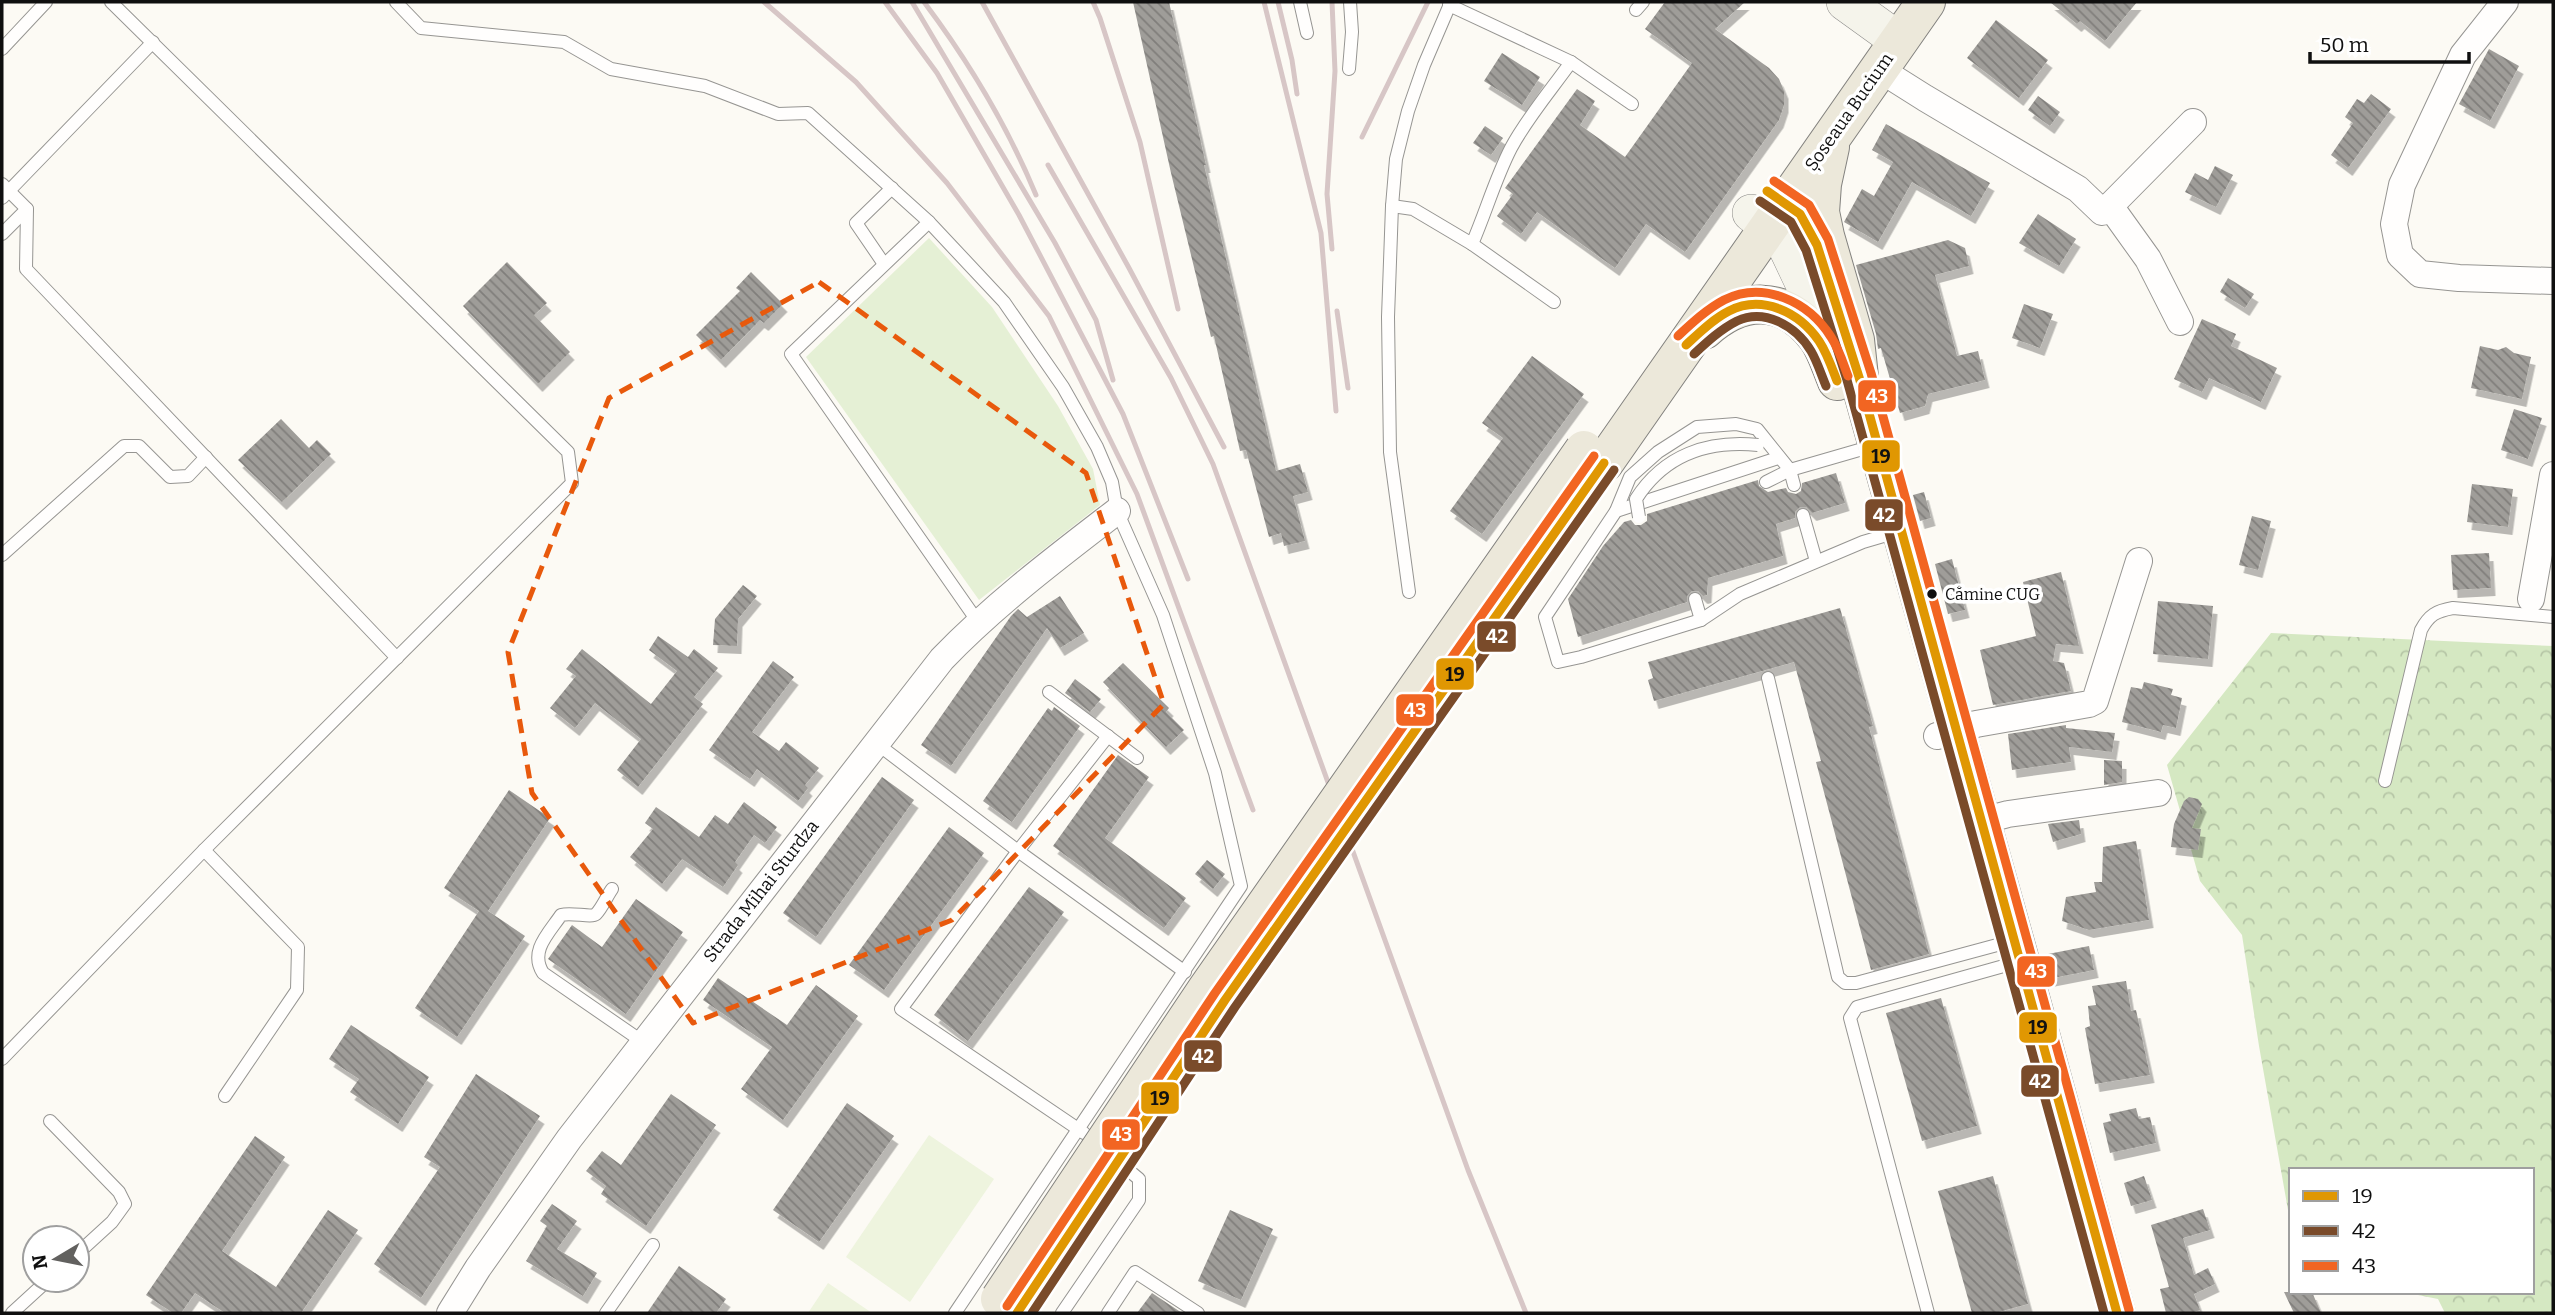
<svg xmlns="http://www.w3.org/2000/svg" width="2555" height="1315" viewBox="0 0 2555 1315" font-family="Bitter,serif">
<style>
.grass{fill:#e5f0d5}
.forest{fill:url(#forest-crowns)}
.pitch{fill:#eef4de}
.building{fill:url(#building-back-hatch);filter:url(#shadow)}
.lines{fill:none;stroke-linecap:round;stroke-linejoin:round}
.service-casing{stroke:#969592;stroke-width:14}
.minor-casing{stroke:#969592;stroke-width:28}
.secondary-casing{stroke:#8c8b89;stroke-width:38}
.primary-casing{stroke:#83827f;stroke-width:40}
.service{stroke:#fffefd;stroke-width:12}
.minor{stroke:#fffefd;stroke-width:26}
.secondary{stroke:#f5f4eb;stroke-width:37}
.primary{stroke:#ece8da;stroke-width:38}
.rail{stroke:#d7c6c6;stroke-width:5}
.service-bridge-casing{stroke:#969592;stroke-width:14;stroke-linecap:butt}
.primary-bridge-casing{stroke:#83827f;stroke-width:40;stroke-linecap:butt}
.service-bridge{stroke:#fffefd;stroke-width:12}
.primary-bridge{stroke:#ece8da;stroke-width:38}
.bus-1-casing{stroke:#fff;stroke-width:14}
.bus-2-casing{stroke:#fff;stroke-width:14}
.bus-3-casing{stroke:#fff;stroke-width:14}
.bus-1{stroke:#e09702;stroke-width:9}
.bus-2{stroke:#7a4b2a;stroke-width:9}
.bus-3{stroke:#f26522;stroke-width:9}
.marked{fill:none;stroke:#e8590c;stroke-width:5;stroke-dasharray:14 9;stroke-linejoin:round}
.bus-dot{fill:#0f0f0f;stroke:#fff;stroke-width:2.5}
.labels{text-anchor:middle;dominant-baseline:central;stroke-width:7;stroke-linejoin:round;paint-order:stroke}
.bus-label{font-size:16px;fill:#0f0f0f;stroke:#fff;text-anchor:start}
.street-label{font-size:18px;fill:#0f0f0f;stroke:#fff}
.line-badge{stroke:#fff;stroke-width:2.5}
.badge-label{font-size:19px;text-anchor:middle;font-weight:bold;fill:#fff}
.pale-badge-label{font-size:19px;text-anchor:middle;font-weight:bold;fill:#111}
</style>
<defs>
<pattern id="forest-crowns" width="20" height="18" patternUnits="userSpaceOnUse" patternTransform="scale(1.75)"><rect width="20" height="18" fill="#d5e8c2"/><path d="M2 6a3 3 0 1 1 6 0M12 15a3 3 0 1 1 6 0" fill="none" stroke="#b6c6a6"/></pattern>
<pattern id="building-back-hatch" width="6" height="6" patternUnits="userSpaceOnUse" patternTransform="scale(1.75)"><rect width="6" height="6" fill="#9f9d99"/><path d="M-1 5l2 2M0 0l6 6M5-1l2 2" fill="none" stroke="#807e7b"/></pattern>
<filter id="shadow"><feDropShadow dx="4.5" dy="8" stdDeviation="0" flood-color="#0004"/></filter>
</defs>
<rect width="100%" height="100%" fill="#fcfaf4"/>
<polygon class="grass" points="929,238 992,307 1058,406 1093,469 1100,505 979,600 806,357"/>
<polygon class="forest" points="2271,633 2553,646 2553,1313 2445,1313 2438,1299 2403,1292 2532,1292 2532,1170 2291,1170 2291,1227 2259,1046 2242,935 2200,881 2167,765"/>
<g class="pitch">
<polygon points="929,1135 994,1179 910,1302 846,1257"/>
<polygon points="828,1283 872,1313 808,1313"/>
</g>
<g class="building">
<polygon points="1133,2 1169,2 1206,165 1204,165 1276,471 1300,464 1308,492 1293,496 1305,541 1284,546 1281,533 1269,537 1246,450 1240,451 1214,336 1211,337 1171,173"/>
<polygon points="1665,2 1745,2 1715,29 1769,68 1779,79 1784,91 1784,105 1779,120 1685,252 1646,224 1615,268 1537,212 1521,234 1497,216 1513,194 1505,188 1577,89 1595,101 1580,125 1625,157 1692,63 1645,29"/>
<polygon points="2050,2 2137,2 2105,41 2080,21 2077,24"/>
<polygon points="1996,20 2048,60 2019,98 1967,58"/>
<polygon points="2489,49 2519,66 2490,121 2459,104"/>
<polygon points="1502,53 1540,77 1522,105 1484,81"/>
<polygon points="2371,94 2391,109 2348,168 2331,155 2353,123 2345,117 2357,99 2364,103"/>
<polygon points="2038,96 2060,112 2050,126 2028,110"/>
<polygon points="1886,124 1990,183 1971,216 1912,182 1878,242 1844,222 1862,189 1874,196 1893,162 1872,150"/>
<polygon points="1485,126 1503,138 1491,155 1473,143"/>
<polygon points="2215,166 2233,175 2216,207 2185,192 2195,173 2208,180"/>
<polygon points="2038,214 2076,239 2059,266 2019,243"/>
<polygon points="1948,240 1965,248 1969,266 1935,275 1957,356 1978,351 1985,380 1928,394 1925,406 1900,413 1881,348 1878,349 1876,334 1856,265"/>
<polygon points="507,262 547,303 534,315 570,352 538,384 463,306"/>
<polygon points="751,272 783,304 764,323 760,320 721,360 696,335 740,291 736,288"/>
<polygon points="2228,278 2254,294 2245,308 2220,292"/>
<polygon points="2024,304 2053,314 2040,348 2012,338"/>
<polygon points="2202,319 2236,334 2231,346 2277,368 2261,402 2209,378 2202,392 2174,379"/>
<polygon points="2480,346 2498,350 2506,347 2514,353 2531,357 2522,399 2471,388"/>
<polygon points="1532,356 1584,394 1482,534 1450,511 1503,438 1482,423"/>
<polygon points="2514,409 2542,418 2528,459 2501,450"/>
<polygon points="281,419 309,448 317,440 331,454 282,502 238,460"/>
<polygon points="1836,473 1845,503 1812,513 1806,507 1800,507 1795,512 1795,518 1776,524 1783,556 1708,578 1707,595 1703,596 1698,591 1692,591 1687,596 1687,602 1578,637 1568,599 1603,546 1624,522 1631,520 1635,525 1641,525 1647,521 1647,514 1758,480 1759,486 1768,492 1786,488 1788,492 1796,494 1801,491 1802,483"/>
<polygon points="2472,484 2513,489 2508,527 2467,522"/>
<polygon points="1924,492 1931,518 1920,521 1913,495"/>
<polygon points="2252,516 2271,521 2258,570 2239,565"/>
<polygon points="2489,553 2491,588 2453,590 2451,555"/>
<polygon points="1952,559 1965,610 1948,614 1935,564"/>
<polygon points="2061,572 2079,646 2056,644 2053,661 2064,663 2071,691 1993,705 1980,650 2036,636 2023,582"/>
<polygon points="743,585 757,596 738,619 737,646 713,645 715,619"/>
<polygon points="1060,596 1084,633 1060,648 1047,628 951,766 921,745 1011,616 1018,609 1027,617"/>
<polygon points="2158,601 2213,606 2208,659 2153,654"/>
<polygon points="1840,608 1873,726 1869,727 1929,954 1871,970 1816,762 1821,761 1794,662 1654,701 1648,680 1653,678 1648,662"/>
<polygon points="658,636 688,657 694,649 718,668 694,697 703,704 638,787 617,770 641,739 595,703 575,728 550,708 576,676 566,669 582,649 651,704 677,671 649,650"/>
<polygon points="773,661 794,677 752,732 779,751 786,742 819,768 805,785 808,788 798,801 757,769 750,779 709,750"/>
<polygon points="1123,663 1169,708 1166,712 1184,730 1166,747 1103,682"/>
<polygon points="1075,679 1101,699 1090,712 1065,693"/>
<polygon points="2144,682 2173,689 2171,695 2182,698 2176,728 2163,725 2161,732 2122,722 2131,687 2142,689"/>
<polygon points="1054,707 1080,726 1012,822 983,801 1048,708 1052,711"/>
<polygon points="2066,725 2066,728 2115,733 2112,752 2069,747 2071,762 2012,770 2008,734"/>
<polygon points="1118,755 1149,777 1105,838 1186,898 1164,928 1053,846"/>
<polygon points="2104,760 2122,761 2122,782 2104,785"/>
<polygon points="882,777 914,800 816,937 783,913"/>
<polygon points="509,790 550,818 488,911 525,936 457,1037 415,1008 479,911 444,888"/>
<polygon points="2189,797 2198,799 2202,804 2192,828 2201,829 2198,850 2171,847 2174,824 2184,801"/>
<polygon points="744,802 777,827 765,843 754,835 735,862 738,865 723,887 682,859 662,884 630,857 653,829 645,823 656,807 699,837 715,815 728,824"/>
<polygon points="2079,820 2081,834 2053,842 2048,824"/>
<polygon points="949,827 984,853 884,990 849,965"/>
<polygon points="2136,841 2149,920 2089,930 2062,921 2066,897 2096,892 2094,882 2102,882 2103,847"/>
<polygon points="1207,860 1225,874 1213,889 1195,874"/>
<polygon points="1029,887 1064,912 968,1041 934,1015"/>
<polygon points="636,899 683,932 626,1014 548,959 572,925 602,947"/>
<polygon points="2089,946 2094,970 2048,979 2043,955"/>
<polygon points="718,978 787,1025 816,985 858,1016 783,1120 741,1089 772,1047 703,1000"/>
<polygon points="2126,981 2131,1011 2136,1010 2150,1075 2095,1084 2085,1028 2090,1026 2088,1006 2096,1005 2092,986"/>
<polygon points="1941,998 1977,1126 1922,1141 1886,1013"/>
<polygon points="351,1025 429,1077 398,1124 350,1092 359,1079 329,1059"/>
<polygon points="476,1074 540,1116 421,1298 374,1264 440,1167 424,1157"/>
<polygon points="671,1094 716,1125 646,1226 601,1194 606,1186 586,1171 602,1151 621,1165"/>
<polygon points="847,1103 894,1136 819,1242 773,1210"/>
<polygon points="2136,1108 2139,1119 2150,1117 2156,1143 2110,1153 2103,1123 2111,1121 2109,1114"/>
<polygon points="255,1136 285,1157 222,1251 276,1287 328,1210 358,1230 301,1313 225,1313 195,1293 181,1313 173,1313 146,1295"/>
<polygon points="1993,1176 2028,1304 1995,1313 1972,1313 1938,1191"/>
<polygon points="2144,1176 2152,1200 2131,1206 2124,1183"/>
<polygon points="552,1204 577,1221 557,1249 597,1273 583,1296 526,1261 547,1226 540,1221"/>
<polygon points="2203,1209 2210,1230 2183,1238 2194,1275 2208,1268 2215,1284 2194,1294 2200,1310 2191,1313 2166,1313 2160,1289 2169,1287 2151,1225"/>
<polygon points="1230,1210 1273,1229 1241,1300 1198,1281"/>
<polygon points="679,1266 726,1299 716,1313 647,1313"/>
<polygon points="2284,1292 2312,1292 2321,1313 2294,1313"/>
<polygon points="1152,1293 1182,1313 1137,1313"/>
</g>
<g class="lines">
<g class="service-casing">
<g id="service">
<polyline points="396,2 421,28 564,42 611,69 705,86 778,114 808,113 929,222 1004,302 1063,387 1097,447 1112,482 1117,511 1163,615 1215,773 1241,886 955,1313"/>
<polyline points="1300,2 1307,33"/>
<polyline points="1449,5 1571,62 1632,104"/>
<polyline points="1636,10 1643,2"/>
<polyline points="2,49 46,2"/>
<polyline points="1349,69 1352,32 1350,2"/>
<polyline points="2,184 27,209 26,269 397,658"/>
<polyline points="2,198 153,42"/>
<polyline points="1392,206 1413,209 1472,244 1554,302"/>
<polyline points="929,222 791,354 978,622"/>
<polyline points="2,234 27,209"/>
<path d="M1472,244C1486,212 1495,179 1511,148C1527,118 1551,90 1571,62"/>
<polyline points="884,264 856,223 892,188"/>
<polyline points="1778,458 1616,511 1545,617 1558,662 1581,657 1701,620 1740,594 1863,542 1897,532"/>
<polyline points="1766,482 1790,470 1873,446"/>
<polyline points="1616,511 1630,477 1658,452 1697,427 1736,424 1757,429 1790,470 1794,485"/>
<polyline points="1803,515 1816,561"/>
<polyline points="2,555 124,446 139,446 170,477 188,476 206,457"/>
<polyline points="1409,592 1390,452 1388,317 1392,206 1396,159 1408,111 1424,65 1451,2"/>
<polyline points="1695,599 1701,620"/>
<polyline points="1768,678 1838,977 1845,983 1856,983 2012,941"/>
<polyline points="1049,692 1137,758"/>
<polyline points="876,743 1018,851 1185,972"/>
<path d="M2385,781L2421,630C2429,615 2436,611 2453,608L2553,617"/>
<polyline points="204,850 298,947 297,990 225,1096"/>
<path d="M612,889C607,896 602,908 596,914C591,918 572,912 561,915C549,933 529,951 543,973L643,1042"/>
<polyline points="2,1059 204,850 572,483 568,452 111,2"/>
<polyline points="50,1121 119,1192 125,1204 112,1222 77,1254"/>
<polyline points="1084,1133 901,1009 1018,851 1108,736"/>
<polyline points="12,1313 48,1280"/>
<polyline points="606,1313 653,1245"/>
<polyline points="1062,1313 1139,1200 1139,1179 1103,1149"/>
<polyline points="1108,1313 1135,1272 1198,1313"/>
<polyline points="1928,1313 1850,1018 1857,1007 2018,962"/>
</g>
</g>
<g class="minor-casing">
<g id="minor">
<polyline points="2505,2 2463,55 2402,185 2394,224 2400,255 2420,274 2459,278 2553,281"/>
<polyline points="1879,69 1925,98 2078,189 2102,212 2110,206 2148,259 2180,322"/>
<polyline points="2110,206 2193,122"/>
<polyline points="2531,599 2553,475"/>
<polyline points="1937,736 1976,724 2089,704 2095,701 2139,561"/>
<polyline points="1982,821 2008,814 2158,793"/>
<path d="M450,1313L478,1268L569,1139L942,659C995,604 1056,558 1117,511"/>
</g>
</g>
<g class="secondary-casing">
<g id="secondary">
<polyline points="1845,2 1899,41"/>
<polyline points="1751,213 1781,235 1807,290 1829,351"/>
<polyline points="1849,346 2021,961 2117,1313"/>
</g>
</g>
<g class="primary-casing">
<g id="primary">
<polyline points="1830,147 1822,184 1820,212 1825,236 1855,340 1859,377"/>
<path d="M1704,330C1742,296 1784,294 1817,337C1826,349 1831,367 1837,381"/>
<polyline points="1604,463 1926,2"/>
<polyline points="1017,1313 1019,1311"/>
</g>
</g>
<use href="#service" class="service"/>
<use href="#minor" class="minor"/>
<use href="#secondary" class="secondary"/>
<use href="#primary" class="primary"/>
<g class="rail">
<polyline points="764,2 856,82 947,183 1049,316 1137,494 1253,810"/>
<polyline points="885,2 937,73 1019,215 1123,414 1188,579"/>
<polyline points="912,2 1055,243 1096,320 1113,380"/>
<path d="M924,2C969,62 1007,125 1036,195"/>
<polyline points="982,2 1129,268 1224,447"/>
<polyline points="1093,2 1100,18 1140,142 1178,309"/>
<polyline points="1264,2 1321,233 1336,411"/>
<polyline points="1278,2 1292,60 1297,94"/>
<polyline points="1362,137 1428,2"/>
<polyline points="1048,165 1171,378 1213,464 1468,1170 1526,1313"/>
<polyline points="1332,249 1327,194 1335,71 1332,2"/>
<polyline points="1337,311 1348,388"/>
</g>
<g class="service-bridge-casing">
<path id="service-bridge" d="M1639,517L1636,499C1664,455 1708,440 1758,445"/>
</g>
<g class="primary-bridge-casing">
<polyline id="primary-bridge" points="1000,1299 1207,989 1584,450"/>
</g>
<use href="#service-bridge" class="service-bridge"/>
<use href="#primary-bridge" class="primary-bridge"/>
<g class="bus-1-casing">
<g id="bus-1">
<polyline points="1767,191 1800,214 1817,245 1859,377 2117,1313"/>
<path d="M1686,345C1699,333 1713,319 1729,311C1762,294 1799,312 1819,341C1827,353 1832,368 1837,381"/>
<polyline points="1017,1313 1225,1000 1604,463"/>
</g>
</g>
<g class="bus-2-casing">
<g id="bus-2">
<polyline points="1760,201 1791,222 1806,250 1847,380 2104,1313"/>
<path d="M1694,354C1707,342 1721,329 1737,321C1765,308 1796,326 1811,351C1817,361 1821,374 1826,386"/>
<polyline points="1032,1313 1235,1007 1614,470"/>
</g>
</g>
<g class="bus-3-casing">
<g id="bus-3">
<polyline points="1774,181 1809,205 1828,239 1871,373 2129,1310"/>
<path d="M1678,336C1692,323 1707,309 1724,300C1764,280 1809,302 1831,337C1839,349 1843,363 1848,376"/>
<polyline points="1007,1306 1215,993 1594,456"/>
</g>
</g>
<use href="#bus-1" class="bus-1"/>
<use href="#bus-2" class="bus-2"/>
<use href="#bus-3" class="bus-3"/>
</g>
<path class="marked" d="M819,282L1086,473L1164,704L952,920L693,1023L532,793L508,652L609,398Z"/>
<circle class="bus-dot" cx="1932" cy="594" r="6"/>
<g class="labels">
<g class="bus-label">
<text x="1945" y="594">Cămine CUG</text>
</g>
<g class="street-label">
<text transform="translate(1849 112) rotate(-55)">Șoseaua Bucium</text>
<text transform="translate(761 891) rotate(-52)">Strada Mihai Sturdza</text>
</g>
</g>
<g class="line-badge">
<rect x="1857" y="379" width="40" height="34" rx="7" fill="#f26522"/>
<rect x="1861" y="439" width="40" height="34" rx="7" fill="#e09702"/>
<rect x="1864" y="498" width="40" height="34" rx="7" fill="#7a4b2a"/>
<rect x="1476" y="620" width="41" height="33" rx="7" fill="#7a4b2a"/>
<rect x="1435" y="657" width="40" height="34" rx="7" fill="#e09702"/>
<rect x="1395" y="693" width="40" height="34" rx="7" fill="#f26522"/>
<rect x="2016" y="955" width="40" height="33" rx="7" fill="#f26522"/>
<rect x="2018" y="1011" width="40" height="33" rx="7" fill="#e09702"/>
<rect x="1183" y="1039" width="40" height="34" rx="7" fill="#7a4b2a"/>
<rect x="2020" y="1064" width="40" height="34" rx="7" fill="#7a4b2a"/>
<rect x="1140" y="1081" width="40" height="34" rx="7" fill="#e09702"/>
<rect x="1101" y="1118" width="40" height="33" rx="7" fill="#f26522"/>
</g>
<g class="badge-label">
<text x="1877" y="403">43</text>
<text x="1884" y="522">42</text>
<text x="1497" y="643">42</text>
<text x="1415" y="717">43</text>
<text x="2036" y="978">43</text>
<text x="1203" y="1063">42</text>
<text x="2040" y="1088">42</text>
<text x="1121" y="1141">43</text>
</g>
<g class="pale-badge-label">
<text x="1881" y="463">19</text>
<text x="1455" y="681">19</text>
<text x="2038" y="1034">19</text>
<text x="1160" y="1105">19</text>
</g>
<rect width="2555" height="1315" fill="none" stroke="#0f0f0f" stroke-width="7"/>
<rect x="2289" y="1168" width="245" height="126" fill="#ffffff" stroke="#9f9f9f" stroke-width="2"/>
<rect x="2303" y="1191" width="35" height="10" fill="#e09702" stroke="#9f9f9f" stroke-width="2"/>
<text x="2352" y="1203" font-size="21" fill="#0f0f0f">19</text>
<rect x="2303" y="1226" width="35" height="10" fill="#7a4b2a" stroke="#9f9f9f" stroke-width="2"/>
<text x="2352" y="1238" font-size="21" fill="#0f0f0f">42</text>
<rect x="2303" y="1261" width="35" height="10" fill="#f26522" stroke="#9f9f9f" stroke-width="2"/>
<text x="2352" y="1273" font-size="21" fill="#0f0f0f">43</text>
<g transform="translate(56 1259) rotate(260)"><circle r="33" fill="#ffffff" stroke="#9f9f9f" stroke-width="2"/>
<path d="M0-5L12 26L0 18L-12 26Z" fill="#62615f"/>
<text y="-10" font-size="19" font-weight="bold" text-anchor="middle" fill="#0f0f0f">N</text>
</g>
<path d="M2310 52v10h159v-10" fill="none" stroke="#0f0f0f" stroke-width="3.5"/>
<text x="2320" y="52" font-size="21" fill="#0f0f0f" stroke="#ffffff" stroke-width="5" paint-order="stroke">50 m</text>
</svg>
